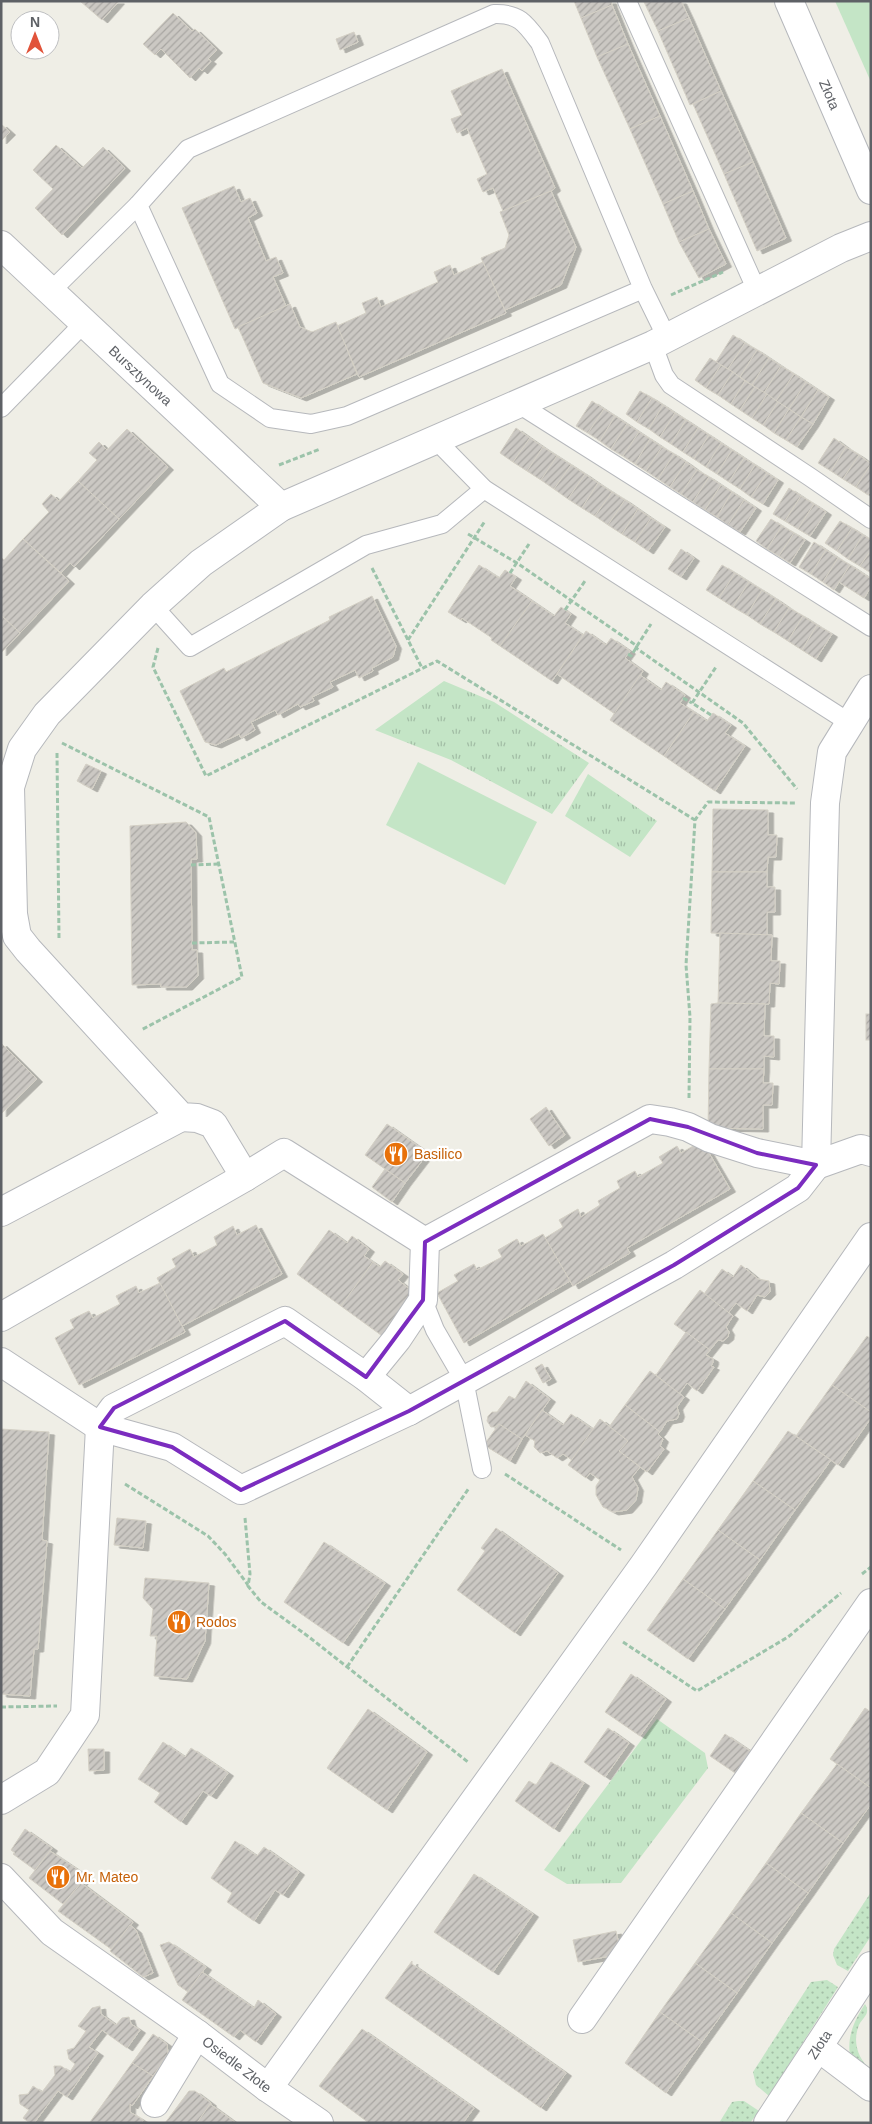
<svg xmlns="http://www.w3.org/2000/svg" width="872" height="2124" viewBox="0 0 872 2124" font-family="Arial,sans-serif">
<style>
.grass{fill:url(#grass-dots)}
.park{fill:url(#park-tufts)}
.garden{fill:#c4e5c6}
.building{fill:url(#building-hatch);stroke:#d4d0c5;filter:url(#shadow)}
.lines{fill:none;stroke-linecap:round;stroke-linejoin:round}
.service-casing{stroke:#b6b8bc;stroke-width:20}
.minor-casing{stroke:#b6b8bc;stroke-width:30}
.tertiary-casing{stroke:#b6b8bc;stroke-width:30}
.path{stroke:#9cc3aa;stroke-width:3;stroke-dasharray:5 2.5;stroke-linecap:butt}
.service{stroke:#fff;stroke-width:18}
.minor{stroke:#fff;stroke-width:28}
.tertiary{stroke:#fff;stroke-width:28}
.marked{fill:none;stroke:#7b2cbf;stroke-width:4;stroke-linejoin:round}
.labels{text-anchor:middle;dominant-baseline:central;stroke-width:4.5;stroke-linejoin:round;paint-order:stroke}
.street-label{font-size:14px;fill:#5e6166;stroke:#fff}
.food-label{font-size:14px;fill:#c56008;stroke:#fff;text-anchor:start}
</style>
<defs>
<pattern id="grass-dots" width="8" height="8" patternUnits="userSpaceOnUse" patternTransform="scale(1.25)"><rect width="8" height="8" fill="#c4e5c6"/><path d="M2 2h.1M6 6h.1" fill="none" stroke="#a2bda5" stroke-width="1.8" stroke-linecap="round"/></pattern>
<pattern id="park-tufts" width="24" height="20" patternUnits="userSpaceOnUse" patternTransform="scale(1.25)"><rect width="24" height="20" fill="#c4e5c6"/><path d="M3 7l-1-3M5 7V3M7 7l1-3M15 17l-1-3M17 17v-4M19 17l1-3" fill="none" stroke="#a2bda5"/></pattern>
<pattern id="building-hatch" width="6" height="6" patternUnits="userSpaceOnUse" patternTransform="scale(1.25)"><rect width="6" height="6" fill="#cbc8c3"/><path d="M-1 1l2-2M0 6l6-6M5 7l2-2" fill="none" stroke="#a8a6a2"/></pattern>
<filter id="shadow"><feDropShadow dx="5.5" dy="3" stdDeviation="0" flood-color="#0004"/></filter>
</defs>
<rect width="100%" height="100%" fill="#efeee6"/>
<g class="grass">
<polygon points="871,1892 871,1936 848,1971 837,1965 833,1955 834,1949"/>
<polygon points="827,1980 838,1987 769,2096 756,2085 753,2072 811,1982"/>
<path d="M865,2004C871,2014 863,2017 859,2025C852,2042 858,2059 871,2070L850,2056C847,2036 854,2021 865,2004Z"/>
<polygon points="738,2101 744,2101 759,2111 750,2123 719,2123 732,2102"/>
</g>
<g class="park">
<polygon points="444,681 494,702 589,763 552,814 451,760 375,730"/>
<polygon points="588,774 657,821 630,857 565,816"/>
<polygon points="657,1719 705,1753 708,1768 621,1883 567,1884 544,1870"/>
</g>
<g class="garden">
<polygon points="835,1 871,1 871,82"/>
<polygon points="418,762 537,822 505,885 386,825"/>
</g>
<g class="building">
<polygon points="80,1 119,1 102,20"/>
<polygon points="574,1 611,1 612,5 581,18"/>
<polygon points="681,1 689,18 658,31 644,2"/>
<polygon points="612,5 628,44 597,57 581,18"/>
<polygon points="173,13 192,31 195,29 217,50 208,59 211,61 202,71 199,68 190,78 161,49 155,55 143,44"/>
<polygon points="689,18 721,91 690,105 658,31"/>
<polygon points="354,32 358,42 340,50 336,39"/>
<polygon points="628,44 660,116 630,129 597,57"/>
<polygon points="502,69 555,188 551,191 503,211 493,188 483,192 477,179 487,174 467,128 457,133 451,119 462,115 451,91"/>
<polygon points="721,91 753,162 724,174 693,104"/>
<polygon points="660,116 693,191 663,204 630,129"/>
<polygon points="1,124 10,132 1,141"/>
<polygon points="56,145 82,168 103,147 125,168 62,235 35,208 53,189 33,170"/>
<polygon points="753,162 786,238 757,251 724,174"/>
<polygon points="234,186 241,202 250,198 257,213 248,218 266,261 276,257 283,273 273,277 286,306 235,329 182,208"/>
<polygon points="551,191 576,247 561,285 505,310 481,258 505,248 509,235 500,212"/>
<polygon points="693,191 709,229 679,242 663,204"/>
<polygon points="709,229 726,264 699,278 679,242"/>
<polygon points="483,262 506,313 359,377 337,326 366,313 362,303 377,297 381,307 438,282 434,272 450,265 454,275"/>
<polygon points="290,304 300,327 312,332 336,322 357,374 301,398 263,383 238,327"/>
<polygon points="733,335 745,343 728,369 716,362"/>
<polygon points="745,343 757,350 740,377 728,369"/>
<polygon points="757,350 769,358 752,385 740,377"/>
<polygon points="710,358 721,365 706,388 695,380"/>
<polygon points="769,358 781,366 764,393 752,385"/>
<polygon points="721,365 733,372 718,395 706,388"/>
<polygon points="781,366 794,374 776,401 764,393"/>
<polygon points="733,372 745,381 731,404 718,395"/>
<polygon points="794,374 806,382 789,409 776,401"/>
<polygon points="745,381 755,387 740,410 731,404"/>
<polygon points="806,382 818,390 801,417 789,409"/>
<polygon points="755,387 767,394 752,418 740,410"/>
<polygon points="818,390 829,397 813,424 801,417"/>
<polygon points="640,391 652,398 637,422 626,414"/>
<polygon points="767,394 778,402 763,425 752,418"/>
<polygon points="652,398 663,405 649,429 637,422"/>
<polygon points="592,401 604,409 588,433 576,426"/>
<polygon points="778,402 789,409 774,433 763,425"/>
<polygon points="663,405 675,413 660,437 649,429"/>
<polygon points="604,409 615,416 600,441 588,433"/>
<polygon points="789,409 801,417 786,440 774,433"/>
<polygon points="675,413 686,420 671,444 660,437"/>
<polygon points="615,416 627,424 611,449 600,441"/>
<polygon points="801,417 813,424 797,447 786,440"/>
<polygon points="686,420 698,428 683,452 671,444"/>
<polygon points="627,424 639,432 623,456 611,449"/>
<polygon points="516,428 530,438 513,462 500,453"/>
<polygon points="698,428 709,435 694,459 683,452"/>
<polygon points="127,429 168,467 119,519 78,481 97,460 89,453 99,442 107,450"/>
<polygon points="639,432 650,439 635,464 623,456"/>
<polygon points="709,435 721,443 706,467 694,459"/>
<polygon points="530,438 543,447 527,471 513,462"/>
<polygon points="834,438 846,447 831,471 818,463"/>
<polygon points="650,439 662,447 646,471 635,464"/>
<polygon points="721,443 732,450 717,474 706,467"/>
<polygon points="543,447 557,456 541,480 527,471"/>
<polygon points="662,447 674,454 658,479 646,471"/>
<polygon points="846,447 859,455 843,479 831,471"/>
<polygon points="732,450 744,458 729,482 717,474"/>
<polygon points="674,454 686,462 670,487 658,479"/>
<polygon points="859,455 871,464 856,487 843,479"/>
<polygon points="557,456 571,465 554,489 541,480"/>
<polygon points="744,458 755,465 740,489 729,482"/>
<polygon points="686,462 697,470 681,494 670,487"/>
<polygon points="871,464 871,491 868,495 856,487"/>
<polygon points="571,465 585,474 568,499 554,489"/>
<polygon points="755,465 767,473 751,497 740,489"/>
<polygon points="697,470 709,477 693,502 681,494"/>
<polygon points="767,473 778,480 763,504 751,497"/>
<polygon points="585,474 598,483 582,508 568,499"/>
<polygon points="709,477 721,485 705,510 693,502"/>
<polygon points="78,481 119,519 74,567 70,563 61,573 23,539 49,512 42,504 51,494 59,501"/>
<polygon points="598,483 612,492 595,516 582,508"/>
<polygon points="721,485 732,492 717,517 705,510"/>
<polygon points="789,488 801,496 785,521 773,514"/>
<polygon points="612,492 625,500 608,525 595,516"/>
<polygon points="732,492 744,500 728,525 717,517"/>
<polygon points="801,496 814,504 798,529 785,521"/>
<polygon points="625,500 638,509 622,534 608,525"/>
<polygon points="744,500 756,508 740,532 728,525"/>
<polygon points="814,504 826,512 810,536 798,529"/>
<polygon points="638,509 651,518 635,542 622,534"/>
<polygon points="651,518 665,527 648,551 635,542"/>
<polygon points="771,519 782,526 767,549 756,541"/>
<polygon points="840,521 852,528 837,551 825,543"/>
<polygon points="782,526 794,533 779,556 767,549"/>
<polygon points="852,528 863,535 848,559 837,551"/>
<polygon points="794,533 805,540 790,563 779,556"/>
<polygon points="863,535 871,540 871,550 860,566 848,559"/>
<polygon points="23,539 69,581 20,633 1,615 1,557 4,560"/>
<polygon points="814,542 826,550 811,574 799,567"/>
<polygon points="681,549 694,558 681,577 668,569"/>
<polygon points="826,550 838,558 823,582 811,574"/>
<polygon points="871,550 871,573 860,566"/>
<polygon points="838,558 850,565 834,590 823,582"/>
<polygon points="479,565 499,578 505,570 516,577 510,586 532,601 500,646 491,640 492,638 462,618 461,620 448,612"/>
<polygon points="722,565 735,573 719,598 706,590"/>
<polygon points="850,565 871,579 871,587 864,598 839,582"/>
<polygon points="735,573 749,582 733,607 719,598"/>
<polygon points="749,582 762,590 747,615 733,607"/>
<polygon points="762,590 776,599 760,624 747,615"/>
<polygon points="372,596 396,646 393,657 372,668 373,671 359,678 355,670 330,682 333,687 312,697 314,701 300,707 298,704 278,715 275,710 251,722 255,730 241,738 239,734 216,745 205,742 180,691 224,668 226,672 330,620 329,617"/>
<polygon points="776,599 789,608 774,632 760,624"/>
<polygon points="532,601 554,616 561,607 565,610 571,614 565,623 583,635 552,681 500,646"/>
<polygon points="789,608 803,616 788,641 774,632"/>
<polygon points="1,615 20,633 1,653"/>
<polygon points="803,616 817,625 802,650 788,641"/>
<polygon points="817,625 832,634 816,659 802,650"/>
<polygon points="586,631 606,645 611,638 630,651 625,658 643,671 615,714 557,674"/>
<polygon points="640,675 661,690 666,682 685,695 680,703 694,712 664,756 610,720"/>
<polygon points="694,712 707,721 713,713 731,725 725,733 745,746 715,791 664,756"/>
<polygon points="86,764 101,771 92,789 77,781"/>
<polygon points="713,809 768,810 768,835 777,835 776,857 768,857 767,872 712,872"/>
<polygon points="186,822 196,833 197,859 191,859 192,950 197,950 198,976 187,987 161,987 161,984 132,985 130,826"/>
<polygon points="712,872 767,872 767,887 775,887 775,912 767,912 767,935 711,933"/>
<polygon points="720,933 772,935 771,961 780,961 779,984 770,983 769,1004 718,1003"/>
<polygon points="718,1003 765,1004 764,1036 774,1036 774,1057 764,1056 764,1069 709,1069 711,1004"/>
<rect x="866" y="1014" width="5" height="26"/>
<polygon points="1,1043 37,1079 1,1114"/>
<polygon points="709,1069 764,1069 763,1083 773,1083 772,1105 763,1105 763,1129 708,1128"/>
<polygon points="546,1107 565,1135 549,1146 530,1119"/>
<polygon points="387,1124 428,1153 405,1183 365,1155"/>
<polygon points="702,1141 730,1189 627,1248 630,1253 573,1286 545,1238 563,1227 559,1220 578,1209 581,1217 600,1205 598,1201 620,1188 617,1181 635,1171 638,1177 663,1163 659,1157 677,1146 681,1153"/>
<polygon points="385,1169 405,1183 392,1202 372,1187"/>
<polygon points="256,1225 282,1274 182,1326 157,1278 176,1267 172,1259 190,1249 194,1257 217,1245 214,1237 233,1226 237,1235"/>
<polygon points="329,1230 347,1243 352,1236 369,1249 364,1256 373,1262 341,1306 297,1274"/>
<polygon points="543,1234 570,1281 464,1343 437,1293 458,1281 454,1275 474,1264 477,1270 502,1257 498,1250 517,1239 521,1246"/>
<polygon points="385,1261 403,1274 398,1280 416,1294 385,1338 341,1306 373,1262 380,1267"/>
<polygon points="741,1265 758,1279 769,1281 770,1292 765,1297 757,1295 747,1311 736,1303 728,1313 704,1294 722,1269 733,1277"/>
<polygon points="160,1283 185,1332 79,1385 55,1338 74,1328 70,1320 89,1311 93,1318 120,1304 116,1296 136,1286 139,1293"/>
<polygon points="700,1290 733,1316 726,1327 729,1332 728,1337 723,1341 718,1340 710,1350 674,1324"/>
<polygon points="686,1332 710,1350 706,1355 713,1359 713,1362 711,1366 714,1367 697,1391 687,1383 679,1394 656,1375"/>
<polygon points="867,1336 871,1339 871,1412 832,1385"/>
<polygon points="542,1364 551,1379 543,1383 535,1368"/>
<polygon points="650,1371 684,1397 677,1407 679,1414 677,1419 667,1421 660,1432 625,1405"/>
<polygon points="526,1381 550,1399 522,1439 499,1424 495,1427 491,1427 487,1421 488,1416 492,1412 497,1412 509,1396 515,1399"/>
<polygon points="832,1385 871,1412 871,1418 838,1465 796,1436"/>
<polygon points="625,1405 660,1432 658,1434 663,1439 660,1446 664,1449 647,1472 619,1451 628,1441 609,1427"/>
<polygon points="542,1410 563,1425 571,1414 594,1430 572,1460 563,1454 557,1458 547,1451 540,1453 534,1447 535,1441 525,1435"/>
<polygon points="600,1419 628,1441 619,1451 640,1467 632,1477 638,1488 636,1500 627,1510 613,1512 603,1507 596,1495 596,1486 600,1480 590,1473 586,1478 568,1465"/>
<polygon points="499,1424 522,1439 510,1461 484,1445"/>
<polygon points="1,1429 49,1432 42,1540 47,1541 38,1649 34,1649 30,1696 1,1694"/>
<polygon points="788,1431 831,1460 795,1510 753,1481"/>
<polygon points="753,1481 795,1510 760,1560 718,1530"/>
<polygon points="117,1518 146,1521 143,1548 114,1545"/>
<polygon points="496,1528 558,1573 515,1633 457,1590 485,1551 481,1548"/>
<polygon points="718,1530 760,1560 725,1609 683,1579"/>
<polygon points="324,1542 385,1583 343,1643 284,1602"/>
<polygon points="145,1578 209,1583 205,1641 187,1679 154,1676 157,1636 150,1636 153,1609 143,1598"/>
<polygon points="683,1579 725,1609 688,1659 647,1630"/>
<polygon points="631,1674 666,1699 640,1736 605,1712"/>
<polygon points="865,1708 871,1712 871,1788 830,1759"/>
<polygon points="368,1709 427,1752 387,1810 327,1768"/>
<polygon points="608,1728 629,1743 605,1777 584,1762"/>
<polygon points="725,1734 762,1759 747,1781 710,1756"/>
<polygon points="163,1742 185,1757 191,1748 228,1773 211,1796 203,1791 181,1822 154,1802 160,1793 138,1779"/>
<polygon points="88,1749 104,1749 104,1770 89,1771"/>
<polygon points="551,1762 584,1783 554,1829 515,1801 529,1781 536,1785"/>
<polygon points="837,1764 871,1788 871,1804 843,1843 801,1813"/>
<polygon points="801,1813 843,1843 808,1893 766,1863"/>
<polygon points="25,1829 52,1848 35,1870 13,1854 15,1853 11,1850"/>
<polygon points="235,1841 257,1856 264,1847 299,1872 283,1895 275,1890 254,1921 227,1902 232,1893 211,1878"/>
<polygon points="50,1851 87,1876 63,1904 29,1878"/>
<polygon points="766,1863 808,1893 772,1943 731,1913"/>
<polygon points="474,1874 533,1914 493,1972 434,1932"/>
<polygon points="81,1883 133,1922 111,1949 58,1911"/>
<polygon points="731,1913 772,1943 737,1993 695,1963"/>
<polygon points="130,1925 136,1930 153,1973 143,1977 110,1951"/>
<polygon points="616,1931 621,1954 578,1962 573,1940"/>
<polygon points="169,1942 206,1967 188,1992 178,1985 160,1945"/>
<polygon points="412,1961 412,1964 566,2073 541,2108 385,1998"/>
<polygon points="695,1963 737,1993 702,2042 660,2012"/>
<polygon points="202,1972 254,2008 258,2000 276,2014 256,2042 240,2030 234,2037 182,2000"/>
<polygon points="100,2006 101,2014 116,2025 122,2018 129,2017 131,2024 140,2030 127,2048 102,2030 89,2047 98,2053 67,2097 58,2091 34,2123 30,2123 23,2118 29,2110 20,2104 19,2095 28,2094 33,2086 42,2092 55,2075 54,2066 61,2066 70,2072 75,2064 69,2059 67,2050 74,2048 86,2031 78,2026 92,2008"/>
<polygon points="660,2012 702,2042 666,2093 625,2063"/>
<polygon points="362,2029 474,2108 463,2123 369,2123 319,2086"/>
<polygon points="153,2034 167,2044 168,2054 153,2076 132,2063"/>
<polygon points="132,2063 153,2076 132,2106 130,2104 130,2112 143,2120 142,2123 90,2122"/>
<polygon points="189,2091 195,2091 211,2103 197,2123 165,2123"/>
<polygon points="210,2104 236,2123 197,2123"/>
</g>
<g class="lines">
<g class="service-casing">
<g id="service">
<polyline points="627,1 757,291"/>
<path d="M643,289L347,416L311,424L270,418L220,384L138,205L188,149L494,14C519,13 526,24 540,43L643,289L667,338"/>
<polyline points="51,291 138,205"/>
<polyline points="653,345 664,375 671,385 810,477 871,519"/>
<polyline points="517,403 871,627"/>
<polyline points="1,408 85,322"/>
<polyline points="436,440 484,489 850,723"/>
<polyline points="153,606 190,647 366,545 442,524 484,489"/>
<polyline points="423,1300 435,1330 464,1380 482,1469"/>
</g>
</g>
<g class="minor-casing">
<g id="minor">
<path id="s1" d="M1,245L281,507"/>
<polyline points="245,1177 213,1124 197,1118 181,1117 28,950 17,936 13,914 10,787 22,749 47,714 153,606 201,563 281,507 653,345 841,248 871,236"/>
<polyline points="1,1212 181,1117"/>
<polyline points="1,1317 245,1177 284,1153 425,1242"/>
<polyline points="1,1362 100,1427 172,1447 241,1490 409,1411 674,1265 798,1188 816,1165 825,803 832,752 871,689"/>
<polyline points="366,1377 397,1339 423,1300 425,1242 650,1119 670,1122 688,1127 710,1138 757,1153 816,1165 861,1149 871,1152"/>
<polyline points="1,1800 47,1772 85,1715 100,1427 114,1408 285,1321 366,1377 409,1411"/>
<polyline points="1,1878 52,1932 197,2034"/>
<polyline points="582,2019 871,1603"/>
<polyline points="818,2047 871,2087"/>
<polyline points="268,2088 644,1565 871,1237"/>
<path id="s2" d="M155,2103L197,2034L268,2088L319,2123"/>
</g>
</g>
<g class="tertiary-casing">
<g id="tertiary">
<path id="s3" d="M789,1L871,190"/>
<path id="s4" d="M768,2123L871,1966"/>
</g>
</g>
<g class="path">
<polyline points="671,295 723,272"/>
<polyline points="279,465 320,449"/>
<polyline points="468,534 517,563 637,646 651,624"/>
<polyline points="372,568 422,668"/>
<polyline points="510,573 529,544"/>
<polyline points="565,610 585,581"/>
<polyline points="408,640 485,521"/>
<polyline points="637,646 636,648 743,723 797,789"/>
<polyline points="158,648 153,667 206,776 437,661 695,820"/>
<polyline points="628,654 631,656 636,648"/>
<polyline points="683,698 692,703"/>
<polyline points="711,715 692,703 716,667"/>
<polyline points="62,743 209,817 242,977 141,1030"/>
<polyline points="57,753 59,939"/>
<polyline points="191,865 218,864"/>
<polyline points="192,943 234,942"/>
<polyline points="689,1098 690,1017 686,965 695,820 708,802 797,803"/>
<polyline points="505,1474 621,1550"/>
<polyline points="125,1484 208,1536 225,1554 248,1585"/>
<polyline points="245,1518 250,1574 248,1586 261,1602 309,1637 468,1762"/>
<polyline points="862,1574 871,1567"/>
<polyline points="623,1642 697,1691 788,1637 841,1593"/>
<polyline points="347,1667 469,1488"/>
<polyline points="1,1707 57,1706"/>
</g>
<use href="#service" class="service"/>
<use href="#minor" class="minor"/>
<use href="#tertiary" class="tertiary"/>
</g>
<path class="marked" d="M650,1119L688,1127L757,1153L816,1165L798,1188L674,1265L409,1411L241,1490L172,1447L100,1427L114,1408L285,1321L366,1377L423,1300L425,1242Z"/>
<defs>
<g id="restaurant-disc" transform="scale(1.25)"><circle r="9.5" fill="#e8710a" stroke="#fff"/><path d="M-5-6h1v4h1v-4h1v4h1v-4h1v5L-1.5 .5V6h-2V.5L-5-1ZM5-6V6H3V1.5H1.5Q1.5-4 5-6Z" fill="#fff"/></g>
</defs>
<g fill-rule="evenodd">
<use href="#restaurant-disc" x="396" y="1154"/>
<use href="#restaurant-disc" x="179" y="1622"/>
<use href="#restaurant-disc" x="58" y="1877"/>
</g>
<g class="labels">
<g class="street-label">
<text stroke="none"><textPath href="#s3" startOffset="102">Złota</textPath></text>
<text stroke="none"><textPath href="#s1" startOffset="191">Bursztynowa</textPath></text>
<text stroke="none"><textPath href="#s4" startOffset="94">Złota</textPath></text>
<text stroke="none"><textPath href="#s2" startOffset="131">Osiedle Złote</textPath></text>
</g>
<g class="food-label">
<text x="414" y="1154">Basilico</text>
<text x="196" y="1622">Rodos</text>
<text x="76" y="1877">Mr. Mateo</text>
</g>
</g>
<rect width="872" height="2124" fill="none" stroke="#5e6166" stroke-width="5"/>
<g transform="translate(35 35)"><circle r="24" fill="#ffffff" stroke="#bfc0c2"/>
<path d="M0-4L9 19L0 12L-9 19Z" fill="#e1533a"/>
<text y="-8" font-size="14" font-weight="bold" text-anchor="middle" fill="#5e6166">N</text>
</g>
</svg>
